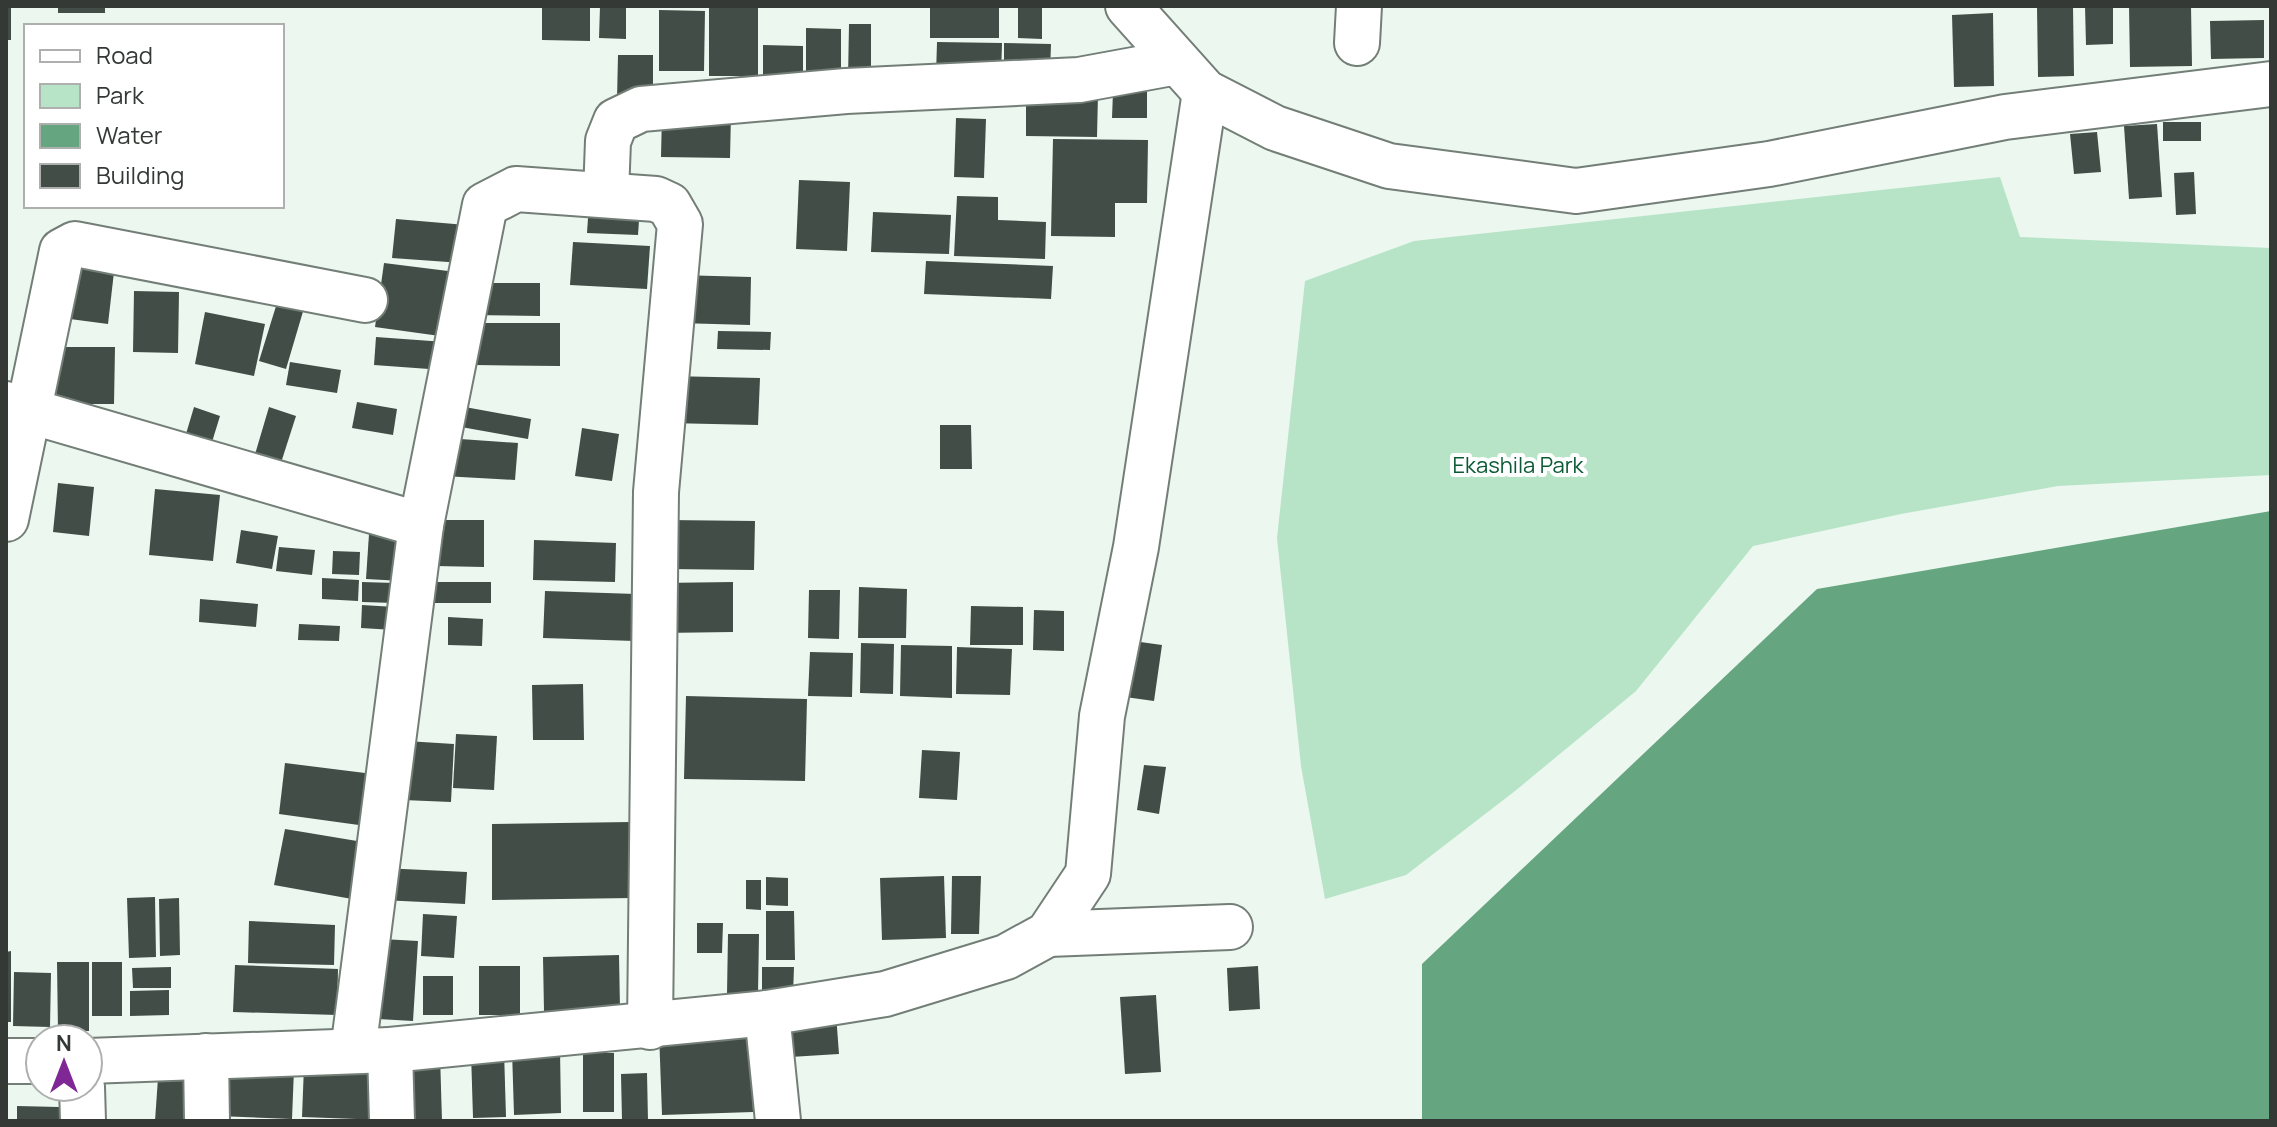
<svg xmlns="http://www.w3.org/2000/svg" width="2277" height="1127" viewBox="0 0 2277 1127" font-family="Manrope,sans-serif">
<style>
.green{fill:#b7e4c7}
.water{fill:#65a57f}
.building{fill:#434d47}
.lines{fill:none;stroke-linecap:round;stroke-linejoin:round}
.minor-casing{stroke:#737e77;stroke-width:48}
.minor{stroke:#fff;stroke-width:44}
.labels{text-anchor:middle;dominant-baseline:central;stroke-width:8;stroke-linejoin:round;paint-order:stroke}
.park-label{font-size:22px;fill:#0b5a35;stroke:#fff}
</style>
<rect width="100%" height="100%" fill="#ebf7ef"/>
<polygon class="green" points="2000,177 2020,237 2271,248 2271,475 2058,486 1901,514 1753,546 1636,691 1515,791 1406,875 1325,899 1301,766 1277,538 1305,281 1414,241"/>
<polygon class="water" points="2271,511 2271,1121 1422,1121 1422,964 1817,589"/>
<g class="building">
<rect x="6" y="6" width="5" height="34"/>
<rect x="58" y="6" width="47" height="7"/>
<polygon points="542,6 590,6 590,41 542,40"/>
<polygon points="600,6 626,6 626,39 599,38"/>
<rect x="709" y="6" width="49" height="70"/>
<rect x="930" y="6" width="69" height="32"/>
<polygon points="1018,6 1042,7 1042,39 1018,38"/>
<polygon points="2037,6 2073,6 2074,76 2038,77"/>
<polygon points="2085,6 2113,6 2113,44 2086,45"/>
<polygon points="2129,6 2191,6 2192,66 2130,67"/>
<polygon points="659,10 705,11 704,71 659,71"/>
<polygon points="1993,13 1994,86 1954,87 1952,15"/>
<polygon points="2264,20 2264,58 2211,59 2210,21"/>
<polygon points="849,24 871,24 871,80 848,79"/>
<polygon points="806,28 841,29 841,83 806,82"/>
<polygon points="937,42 1002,43 1001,75 936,75"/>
<polygon points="1004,43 1051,44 1050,73 1004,73"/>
<polygon points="763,45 803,46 803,84 763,84"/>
<polygon points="618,55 653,55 653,100 617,100"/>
<polygon points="1113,92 1147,92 1147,118 1112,118"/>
<polygon points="1026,94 1098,94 1097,137 1026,136"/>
<polygon points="662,113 731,114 730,158 661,157"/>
<polygon points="956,118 986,119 984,178 954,177"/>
<rect x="2163" y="122" width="38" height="19"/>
<polygon points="2157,124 2162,197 2129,199 2124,126"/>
<polygon points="2097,132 2101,172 2074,174 2070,134"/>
<polygon points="1053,139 1148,140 1147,203 1115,203 1115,237 1051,236"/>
<polygon points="2194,172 2196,214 2176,215 2174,173"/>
<polygon points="799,180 850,182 847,251 796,249"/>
<polygon points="957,196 998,197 998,220 1046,222 1045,259 954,256"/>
<polygon points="589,203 640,206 638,235 587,233"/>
<polygon points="873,212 951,215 949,254 871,252"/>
<polygon points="396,219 466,225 462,263 392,258"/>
<polygon points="573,242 650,246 647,289 570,285"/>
<polygon points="926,261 1053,266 1051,299 924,294"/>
<polygon points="384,263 456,272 447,337 375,327"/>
<polygon points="75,268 114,272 108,324 70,319"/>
<polygon points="678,275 751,277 750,325 678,323"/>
<polygon points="470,283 540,283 540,316 470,315"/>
<polygon points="281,290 307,298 286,369 259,361"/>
<polygon points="134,291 179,292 178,353 133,352"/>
<polygon points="205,312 265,324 254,376 195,364"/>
<polygon points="475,323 560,323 560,366 475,365"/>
<polygon points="718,331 771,332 770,350 717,349"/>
<polygon points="376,337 445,342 443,370 374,365"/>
<polygon points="58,347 115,347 114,404 56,404"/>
<polygon points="290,362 341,370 337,393 286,385"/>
<polygon points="669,376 760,378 758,425 667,423"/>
<polygon points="357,402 397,409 393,435 352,428"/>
<polygon points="454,405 531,419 528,439 450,425"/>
<polygon points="194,407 220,416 212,442 186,434"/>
<polygon points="269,407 296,416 279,469 253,461"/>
<polygon points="940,425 971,425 972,469 940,469"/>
<polygon points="582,428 619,434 612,481 575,476"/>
<polygon points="446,438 518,443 515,480 443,476"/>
<polygon points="58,483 94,487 89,536 53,532"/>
<polygon points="155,489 220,495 213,561 149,555"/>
<polygon points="435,520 484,520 484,567 435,566"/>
<polygon points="668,520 755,521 754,570 667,569"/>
<polygon points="241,530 278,536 272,569 236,563"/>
<polygon points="369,534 405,535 402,581 366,579"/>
<polygon points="534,540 616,543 615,582 533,580"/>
<polygon points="279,547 315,550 312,575 276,571"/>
<polygon points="333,551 360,552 359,575 332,574"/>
<polygon points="322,578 359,580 358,601 322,599"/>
<polygon points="362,582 395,583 395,603 362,602"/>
<rect x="434" y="582" width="57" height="21"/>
<polygon points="733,582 733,632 661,633 660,583"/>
<polygon points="859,587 907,589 906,638 858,638"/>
<polygon points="809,590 840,590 839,639 808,638"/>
<polygon points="545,591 636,594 635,641 543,638"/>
<polygon points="200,599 258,604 256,627 199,622"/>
<polygon points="362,605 395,607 394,630 361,628"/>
<polygon points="971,606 1023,607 1023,645 970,645"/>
<polygon points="1034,610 1064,611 1064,651 1033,650"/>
<polygon points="448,617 483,619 482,646 448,645"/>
<polygon points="299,624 340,626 339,641 298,640"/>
<polygon points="1126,640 1162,645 1154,701 1118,696"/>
<polygon points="861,643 894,644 893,694 860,693"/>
<polygon points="901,645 952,646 952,698 900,696"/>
<polygon points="957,647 1012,649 1010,695 956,694"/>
<polygon points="810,652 853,653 852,697 808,696"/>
<polygon points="583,684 584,740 533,740 532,685"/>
<polygon points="686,696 807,699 805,781 684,779"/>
<polygon points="456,734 497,736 494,790 453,788"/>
<polygon points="406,741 454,744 451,802 403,800"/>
<polygon points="922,750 960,752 957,800 919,798"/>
<polygon points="285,763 373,774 366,826 279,814"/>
<polygon points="1144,765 1166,767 1159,814 1137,810"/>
<polygon points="631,822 632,898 492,900 492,824"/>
<polygon points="285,829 363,842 352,899 274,885"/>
<polygon points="382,868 467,872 465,904 381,900"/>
<polygon points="944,876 946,938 882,940 880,878"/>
<polygon points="952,876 981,876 979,934 951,934"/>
<polygon points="766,877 788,878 788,906 766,905"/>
<polygon points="746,880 761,880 761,910 746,909"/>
<polygon points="155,897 156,957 129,958 127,898"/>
<polygon points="179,898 180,955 160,956 159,899"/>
<polygon points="766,911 794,911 795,960 766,960"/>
<polygon points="423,914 457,916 454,958 421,956"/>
<polygon points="249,921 335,925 334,965 248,963"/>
<polygon points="697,923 723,923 722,953 697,953"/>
<polygon points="728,934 759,934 758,994 727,994"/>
<polygon points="382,939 418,941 413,1021 378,1019"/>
<polygon points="11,951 11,1022 6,1022 6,952"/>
<polygon points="619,955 620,1010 544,1011 543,957"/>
<polygon points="57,962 89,962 89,1031 58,1031"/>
<rect x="92" y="962" width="30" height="54"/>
<polygon points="235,965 338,969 337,1015 233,1012"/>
<rect x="479" y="966" width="41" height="49"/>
<polygon points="1258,966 1260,1009 1229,1011 1227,968"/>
<polygon points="171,967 171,988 133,988 132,968"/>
<polygon points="762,967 794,967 793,995 762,994"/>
<polygon points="14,972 51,973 50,1027 13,1026"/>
<rect x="423" y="976" width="30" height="39"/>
<polygon points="169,990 169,1015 130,1016 130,991"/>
<polygon points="1156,995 1161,1072 1125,1074 1120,997"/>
<polygon points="836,1014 839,1054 774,1058 771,1018"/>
<polygon points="751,1030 753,1112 662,1115 659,1032"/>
<polygon points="560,1050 561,1113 514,1115 512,1051"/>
<polygon points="504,1051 506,1117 473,1118 471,1052"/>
<rect x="583" y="1053" width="31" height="59"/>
<polygon points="440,1055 442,1121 401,1121 399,1057"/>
<polygon points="304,1066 386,1069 384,1120 302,1117"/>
<polygon points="219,1067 294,1069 292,1119 218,1116"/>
<polygon points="647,1073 648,1121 622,1121 621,1074"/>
<polygon points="158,1078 195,1080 192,1121 155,1121"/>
<polygon points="17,1106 59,1107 59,1121 17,1121"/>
</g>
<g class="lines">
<g class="minor-casing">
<g id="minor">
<polyline points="1128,6 1205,92 1275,128 1389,166 1576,191 1769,164 2005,117 2271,84"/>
<polyline points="1357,43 1359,6"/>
<polyline points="606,194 608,141 616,121 641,109 846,91 1079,80 1177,62"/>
<polyline points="6,404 421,525"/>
<polyline points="6,519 62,251 75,244 365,300"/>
<polyline points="1048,934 1230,927"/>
<polyline points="767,1013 778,1121"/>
<polyline points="390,1050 392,1121"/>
<polyline points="353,1051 421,525 485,205 516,189 656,199 669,205 680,224 656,492 650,1027"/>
<polyline points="206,1056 207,1121"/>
<polyline points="6,1061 40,1061"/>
<polyline points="88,1061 390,1050 767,1013 885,994 1006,957 1048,934 1088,874 1102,716 1136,547 1205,92"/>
<polyline points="82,1087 83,1121"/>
</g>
</g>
<use href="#minor" class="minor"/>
</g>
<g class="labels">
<g class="park-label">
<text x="1518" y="465">Ekashila Park</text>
</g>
</g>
<rect width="2277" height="1127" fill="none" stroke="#343936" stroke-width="16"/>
<rect x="24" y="24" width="260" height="184" fill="#ffffff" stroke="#aeb0af" stroke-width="2"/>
<rect x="40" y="50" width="40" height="12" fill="#ffffff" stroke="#aeb0af" stroke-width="2"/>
<text x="96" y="64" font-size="24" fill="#343936">Road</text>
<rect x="40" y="84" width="40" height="24" fill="#b7e4c7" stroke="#aeb0af" stroke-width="2"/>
<text x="96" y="104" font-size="24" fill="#343936">Park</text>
<rect x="40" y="124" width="40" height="24" fill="#65a57f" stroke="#aeb0af" stroke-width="2"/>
<text x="96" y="144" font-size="24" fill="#343936">Water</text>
<rect x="40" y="164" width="40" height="24" fill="#434d47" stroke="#aeb0af" stroke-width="2"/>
<text x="96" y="184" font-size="24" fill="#343936">Building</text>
<g transform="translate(64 1063)"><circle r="38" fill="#ffffff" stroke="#aeb0af" stroke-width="2"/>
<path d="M0-6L14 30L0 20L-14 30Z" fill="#7f2795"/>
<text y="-12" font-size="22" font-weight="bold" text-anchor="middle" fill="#343936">N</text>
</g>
</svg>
